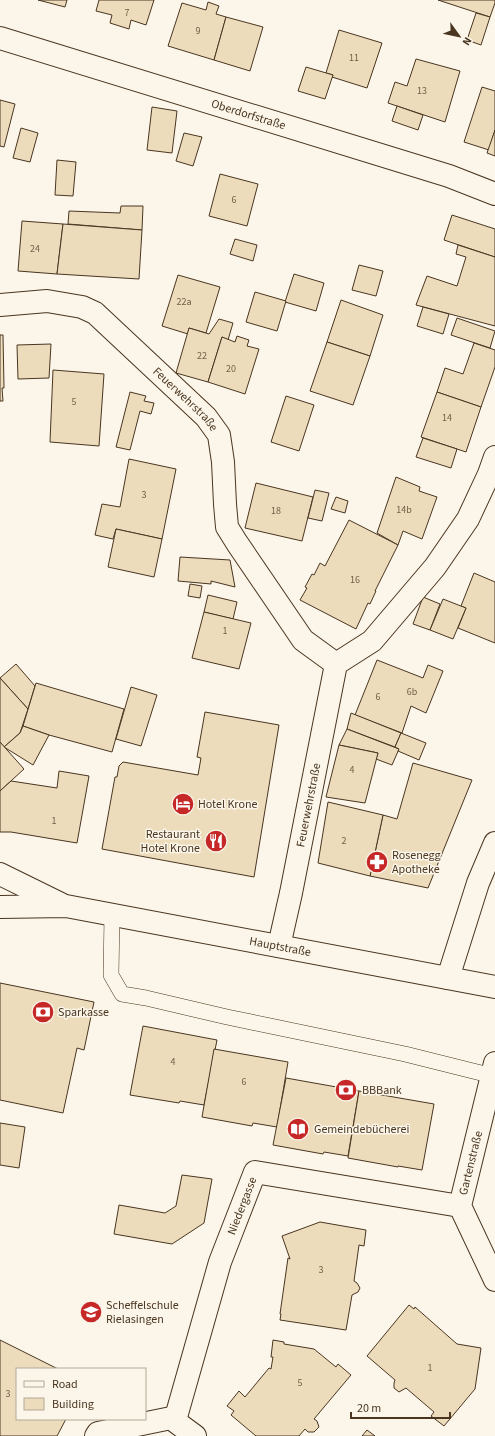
<svg xmlns="http://www.w3.org/2000/svg" width="495" height="1436" viewBox="0 0 495 1436" font-family="'Source Sans 3',sans-serif">
<style>
.building{fill:#ecdcbc;stroke:#4a3520}
.lines{fill:none;stroke-linecap:round;stroke-linejoin:round}
.service-casing{stroke:#4a3520;stroke-width:16}
.minor-casing{stroke:#4a3520;stroke-width:24}
.secondary-casing{stroke:#4a3520;stroke-width:24}
.service{stroke:#fbf6e9;stroke-width:15}
.minor{stroke:#fbf6e9;stroke-width:22}
.secondary{stroke:#fbf6e9;stroke-width:22}
.labels{text-anchor:middle;dominant-baseline:central;stroke-width:3;stroke-linejoin:round;paint-order:stroke}
.number-label{font-size:10px;fill:#725f47}
.street-label{font-size:12px;fill:#4a3520;stroke:#fbf6e9}
.poi-label{font-size:12px;fill:#4a3520;stroke:#fbf6e9;text-anchor:start}
</style>
<rect width="100%" height="100%" fill="#fbf6e9"/>
<g class="building">
<polygon points="38,0 67,0 65,7"/>
<polygon points="99,0 154,0 146,25 131,20 129,29 110,23 112,15 96,11"/>
<polygon points="438,0 495,0 495,3 490,17"/>
<polygon points="208,2 219,6 216,14 226,17 214,60 168,46 182,3 206,10"/>
<polygon points="476,13 490,17 481,45 467,40"/>
<polygon points="226,17 263,27 250,71 214,60"/>
<polygon points="339,30 382,43 367,88 332,77 333,75 326,73"/>
<polygon points="416,59 460,71 445,122 388,103 395,82 407,86"/>
<polygon points="306,67 333,75 325,99 298,91"/>
<polygon points="482,87 495,91 495,130 489,150 464,142"/>
<polygon points="0,100 15,104 4,147 0,146"/>
<polygon points="397,106 423,115 418,130 392,121"/>
<polygon points="152,107 177,111 172,153 147,150"/>
<polygon points="21,128 38,133 30,162 13,158"/>
<polygon points="495,130 495,156 487,153"/>
<polygon points="184,133 202,137 193,166 176,161"/>
<polygon points="57,160 76,162 73,196 55,195"/>
<polygon points="220,174 258,184 247,226 209,216"/>
<polygon points="121,206 143,206 142,230 68,224 69,211 120,213"/>
<polygon points="452,215 495,229 495,257 444,240"/>
<polygon points="22,221 63,224 57,274 18,271"/>
<polygon points="63,224 142,230 139,279 57,274"/>
<polygon points="235,239 257,245 253,261 230,254"/>
<polygon points="458,245 495,257 495,326 416,305 427,276 457,286 466,257 456,254"/>
<polygon points="359,265 383,271 376,296 352,290"/>
<polygon points="294,274 324,283 316,311 285,302"/>
<polygon points="178,275 220,287 206,333 189,328 188,334 162,326"/>
<polygon points="255,292 286,301 277,331 246,322"/>
<polygon points="341,300 383,315 370,356 327,342"/>
<polygon points="423,307 449,314 443,334 417,326"/>
<polygon points="457,318 495,331 490,348 451,335"/>
<polygon points="219,319 233,323 228,340 222,337 208,382 176,373 189,328 209,334"/>
<polygon points="0,335 3,335 4,388 2,388 3,401 0,401"/>
<polygon points="237,336 249,340 247,346 259,349 245,394 208,382 222,337 235,342"/>
<polygon points="327,342 370,356 353,405 310,391"/>
<polygon points="474,343 495,350 495,367 481,407 437,392 445,368 463,374"/>
<polygon points="51,344 49,378 18,379 17,345"/>
<polygon points="53,370 104,374 99,446 50,442"/>
<polygon points="130,392 146,396 144,401 154,403 151,414 140,411 130,450 116,447"/>
<polygon points="437,392 481,407 466,452 421,437"/>
<polygon points="286,396 314,405 299,451 271,442"/>
<polygon points="423,438 457,449 451,468 416,457"/>
<polygon points="129,459 176,469 162,539 116,529 113,539 95,535 102,504 120,507"/>
<polygon points="396,477 420,487 419,491 437,497 422,539 403,531 398,545 377,533"/>
<polygon points="256,483 313,497 302,541 245,528"/>
<polygon points="315,490 329,493 322,521 308,518"/>
<polygon points="336,497 348,501 345,513 331,509"/>
<polygon points="349,520 398,545 375,591 376,591 370,604 368,603 356,629 300,600 307,588 305,587 312,574 314,575 320,563 325,566"/>
<polygon points="116,529 162,539 154,577 108,567"/>
<polygon points="180,557 230,560 235,587 211,581 211,584 178,581"/>
<polygon points="474,573 495,582 495,643 458,628 466,608 461,606"/>
<polygon points="190,584 202,586 200,598 188,596"/>
<polygon points="208,595 237,602 233,619 204,612"/>
<polygon points="423,597 440,604 430,630 413,624"/>
<polygon points="443,599 466,608 453,639 430,630"/>
<polygon points="204,612 251,623 239,669 192,658"/>
<polygon points="377,660 423,678 428,665 443,671 426,713 411,706 402,733 355,715"/>
<polygon points="16,664 35,686 28,709 0,678"/>
<polygon points="0,678 28,709 20,733 4,747 0,742"/>
<polygon points="36,683 124,709 112,752 49,735 23,726"/>
<polygon points="131,687 157,695 141,746 116,739"/>
<polygon points="205,712 279,725 254,877 102,849 115,777 117,777 119,766 123,762 198,775 201,758 197,757"/>
<polygon points="351,713 401,733 395,747 347,729"/>
<polygon points="23,726 49,735 33,765 4,747 20,733"/>
<polygon points="347,729 399,749 392,765 376,759 378,753 339,745"/>
<polygon points="401,733 426,743 419,760 398,751 399,749 395,747"/>
<polygon points="0,742 24,769 0,791"/>
<polygon points="339,745 378,753 365,803 326,797"/>
<polygon points="413,763 472,780 428,888 370,876 383,815 397,819"/>
<polygon points="59,771 89,776 77,843 11,832 0,832 0,791 11,781 57,788"/>
<polygon points="328,802 383,815 370,876 318,863"/>
<polygon points="0,983 94,1002 84,1050 77,1048 63,1113 0,1100"/>
<polygon points="143,1026 217,1040 204,1105 180,1101 179,1103 130,1095"/>
<polygon points="214,1049 288,1062 277,1127 253,1123 252,1126 202,1117"/>
<polygon points="286,1078 359,1091 348,1156 324,1152 323,1154 273,1145"/>
<polygon points="359,1091 434,1104 422,1170 398,1166 398,1167 348,1158"/>
<polygon points="0,1123 25,1127 19,1168 0,1165"/>
<polygon points="182,1175 212,1179 204,1223 172,1244 114,1234 119,1205 165,1213 176,1206"/>
<polygon points="320,1222 366,1230 364,1246 359,1245 354,1281 357,1283 360,1288 358,1292 352,1295 346,1330 280,1320 281,1314 280,1314 288,1258 290,1259 282,1236"/>
<polygon points="409,1305 414,1309 415,1307 457,1344 481,1348 475,1389 444,1426 431,1416 434,1412 406,1388 399,1392 394,1388 394,1383 395,1380 367,1356"/>
<polygon points="0,1340 58,1369 17,1369 17,1419 66,1419 57,1436 0,1436"/>
<polygon points="273,1340 284,1342 284,1344 314,1349 336,1367 338,1364 351,1375 314,1419 317,1421 319,1427 314,1432 308,1432 305,1429 299,1436 256,1436 231,1415 234,1411 227,1406 239,1391 245,1397 269,1368 271,1369 273,1357 271,1357"/>
<polygon points="367,1430 375,1436 362,1436"/>
</g>
<g class="lines">
<g class="service-casing">
<polyline id="service" points="112,915 111,975 122,994 146,998 227,1017 405,1054 493,1076"/>
</g>
<g class="minor-casing">
<g id="minor">
<path id="s1" d="M0,38L449,176L495,194"/>
<path id="s2" d="M0,305L47,301L82,307L95,313L206,417L219,435L223,462L225,504L227,527L237,543L303,640L336,664"/>
<path id="s3" d="M279,946L291,893L336,664L372,641L435,567L468,519L489,474L495,457"/>
<polyline points="448,978 478,883 495,843"/>
<polyline points="495,1063 460,1206 495,1280"/>
<polyline points="96,1436 98,1433 176,1417"/>
<path id="s4" d="M195,1436L176,1422V1417L220,1262L255,1172L460,1206"/>
</g>
</g>
<g class="secondary-casing">
<g id="secondary">
<polyline points="0,874 61,904"/>
<path id="s5" d="M0,907L66,906L495,987"/>
</g>
</g>
<use href="#service" class="service"/>
<use href="#minor" class="minor"/>
<use href="#secondary" class="secondary"/>
</g>
<defs>
<g id="hotel-disc" transform="scale(1.15)"><circle r="9.5" fill="#c62828" stroke="#fbf6e9"/><path d="M-6-4.5h1.5V1H6V5H4.5V3h-9V5H-6ZM-4 0a1.8 1.8 0 1 1 3.6 0ZM.5 0V-2.5h3Q6-2.5 6 0Z" fill="#fff"/></g>
<g id="restaurant-disc" transform="scale(1.15)"><circle r="9.5" fill="#c62828" stroke="#fbf6e9"/><path d="M-5-6h1v4h1v-4h1v4h1v-4h1v5L-1.5 .5V6h-2V.5L-5-1ZM5-6V6H3V1.5H1.5Q1.5-4 5-6Z" fill="#fff"/></g>
<g id="pharmacy-disc" transform="scale(1.15)"><circle r="9.5" fill="#c62828" stroke="#fbf6e9"/><path d="M-2-6h4v4h4v4h-4v4h-4v-4h-4v-4h4Z" fill="#fff"/></g>
<g id="bank-disc" transform="scale(1.15)"><circle r="9.5" fill="#c62828" stroke="#fbf6e9"/><path d="M-6-4H6V4H-6ZM0-2.3a2.3 2.3 0 1 0 0 4.6a2.3 2.3 0 1 0 0-4.6Z" fill="#fff"/></g>
<g id="library-disc" transform="scale(1.15)"><circle r="9.5" fill="#c62828" stroke="#fbf6e9"/><path d="M-6-4Q-3-5.5-.7-3.5V5Q-3 3-6 4ZM6-4Q3-5.5 .7-3.5V5Q3 3 6 4Z" fill="#fff"/></g>
<g id="school-disc" transform="scale(1.15)"><circle r="9.5" fill="#c62828" stroke="#fbf6e9"/><path d="M0-5L7-2L0 1L-7-2ZM-4 1L0 2.5L4 1V4Q0 6-4 4Z" fill="#fff"/></g>
</defs>
<g fill-rule="evenodd">
<use href="#hotel-disc" x="183" y="804"/>
<use href="#restaurant-disc" x="216" y="841"/>
<use href="#pharmacy-disc" x="377" y="862"/>
<use href="#bank-disc" x="43" y="1012"/>
<use href="#bank-disc" x="346" y="1090"/>
<use href="#library-disc" x="298" y="1129"/>
<use href="#school-disc" x="91" y="1312"/>
</g>
<g class="labels">
<g class="number-label">
<text x="127" y="13">7</text>
<text x="198" y="31">9</text>
<text x="354" y="58">11</text>
<text x="422" y="91">13</text>
<text x="234" y="200">6</text>
<text x="35" y="249">24</text>
<text x="184" y="302">22a</text>
<text x="202" y="356">22</text>
<text x="231" y="369">20</text>
<text x="74" y="402">5</text>
<text x="447" y="418">14</text>
<text x="144" y="495">3</text>
<text x="404" y="510">14b</text>
<text x="276" y="511">18</text>
<text x="355" y="580">16</text>
<text x="225" y="631">1</text>
<text x="412" y="692">6b</text>
<text x="378" y="697">6</text>
<text x="352" y="770">4</text>
<text x="54" y="821">1</text>
<text x="344" y="841">2</text>
<text x="173" y="1062">4</text>
<text x="244" y="1082">6</text>
<text x="321" y="1270">3</text>
<text x="430" y="1368">1</text>
<text x="300" y="1383">5</text>
<text x="8" y="1394">3</text>
</g>
<g class="street-label">
<text stroke="none"><textPath href="#s1" startOffset="260">Oberdorfstraße</textPath></text>
<text stroke="none"><textPath href="#s2" startOffset="222">Feuerwehrstraße</textPath></text>
<text stroke="none"><textPath href="#s3" startOffset="144">Feuerwehrstraße</textPath></text>
<text stroke="none"><textPath href="#s5" startOffset="284">Hauptstraße</textPath></text>
<text transform="translate(471 1163) rotate(-76)">Gartenstraße</text>
<text stroke="none"><textPath href="#s4" startOffset="250">Niedergasse</textPath></text>
</g>
<g class="poi-label">
<text x="198" y="804">Hotel Krone</text>
<text x="200" y="834" text-anchor="end">Restaurant<tspan x="200" dy="14">Hotel Krone</tspan></text>
<text x="392" y="855">Rosenegg<tspan x="392" dy="14">Apotheke</tspan></text>
<text x="58" y="1012">Sparkasse</text>
<text x="362" y="1090">BBBank</text>
<text x="314" y="1129">Gemeindebücherei</text>
<text x="106" y="1305">Scheffelschule<tspan x="106" dy="14">Rielasingen</tspan></text>
</g>
</g>
<rect x="16" y="1368" width="130" height="52" fill="#fbf6e9" stroke="#b4a999"/>
<rect x="24" y="1381" width="20" height="6" fill="#fbf6e9" stroke="#b4a999"/>
<text x="52" y="1388" font-size="12" fill="#4a3520">Road</text>
<rect x="24" y="1398" width="20" height="12" fill="#ecdcbc" stroke="#b4a999"/>
<text x="52" y="1408" font-size="12" fill="#4a3520">Building</text>
<g transform="translate(459 36) rotate(123)" stroke="#fbf6e9" stroke-width="3" paint-order="stroke">
<path d="M0-3L7 15L0 10L-7 15Z" fill="#4a3520"/>
<text y="-6" font-size="11" font-weight="bold" text-anchor="middle" fill="#4a3520">N</text>
</g>
<path d="M351 1412v6h99v-6" fill="none" stroke="#4a3520" stroke-width="2"/>
<text x="357" y="1412" font-size="12" fill="#4a3520" stroke="#fbf6e9" stroke-width="3" paint-order="stroke">20 m</text>
</svg>
